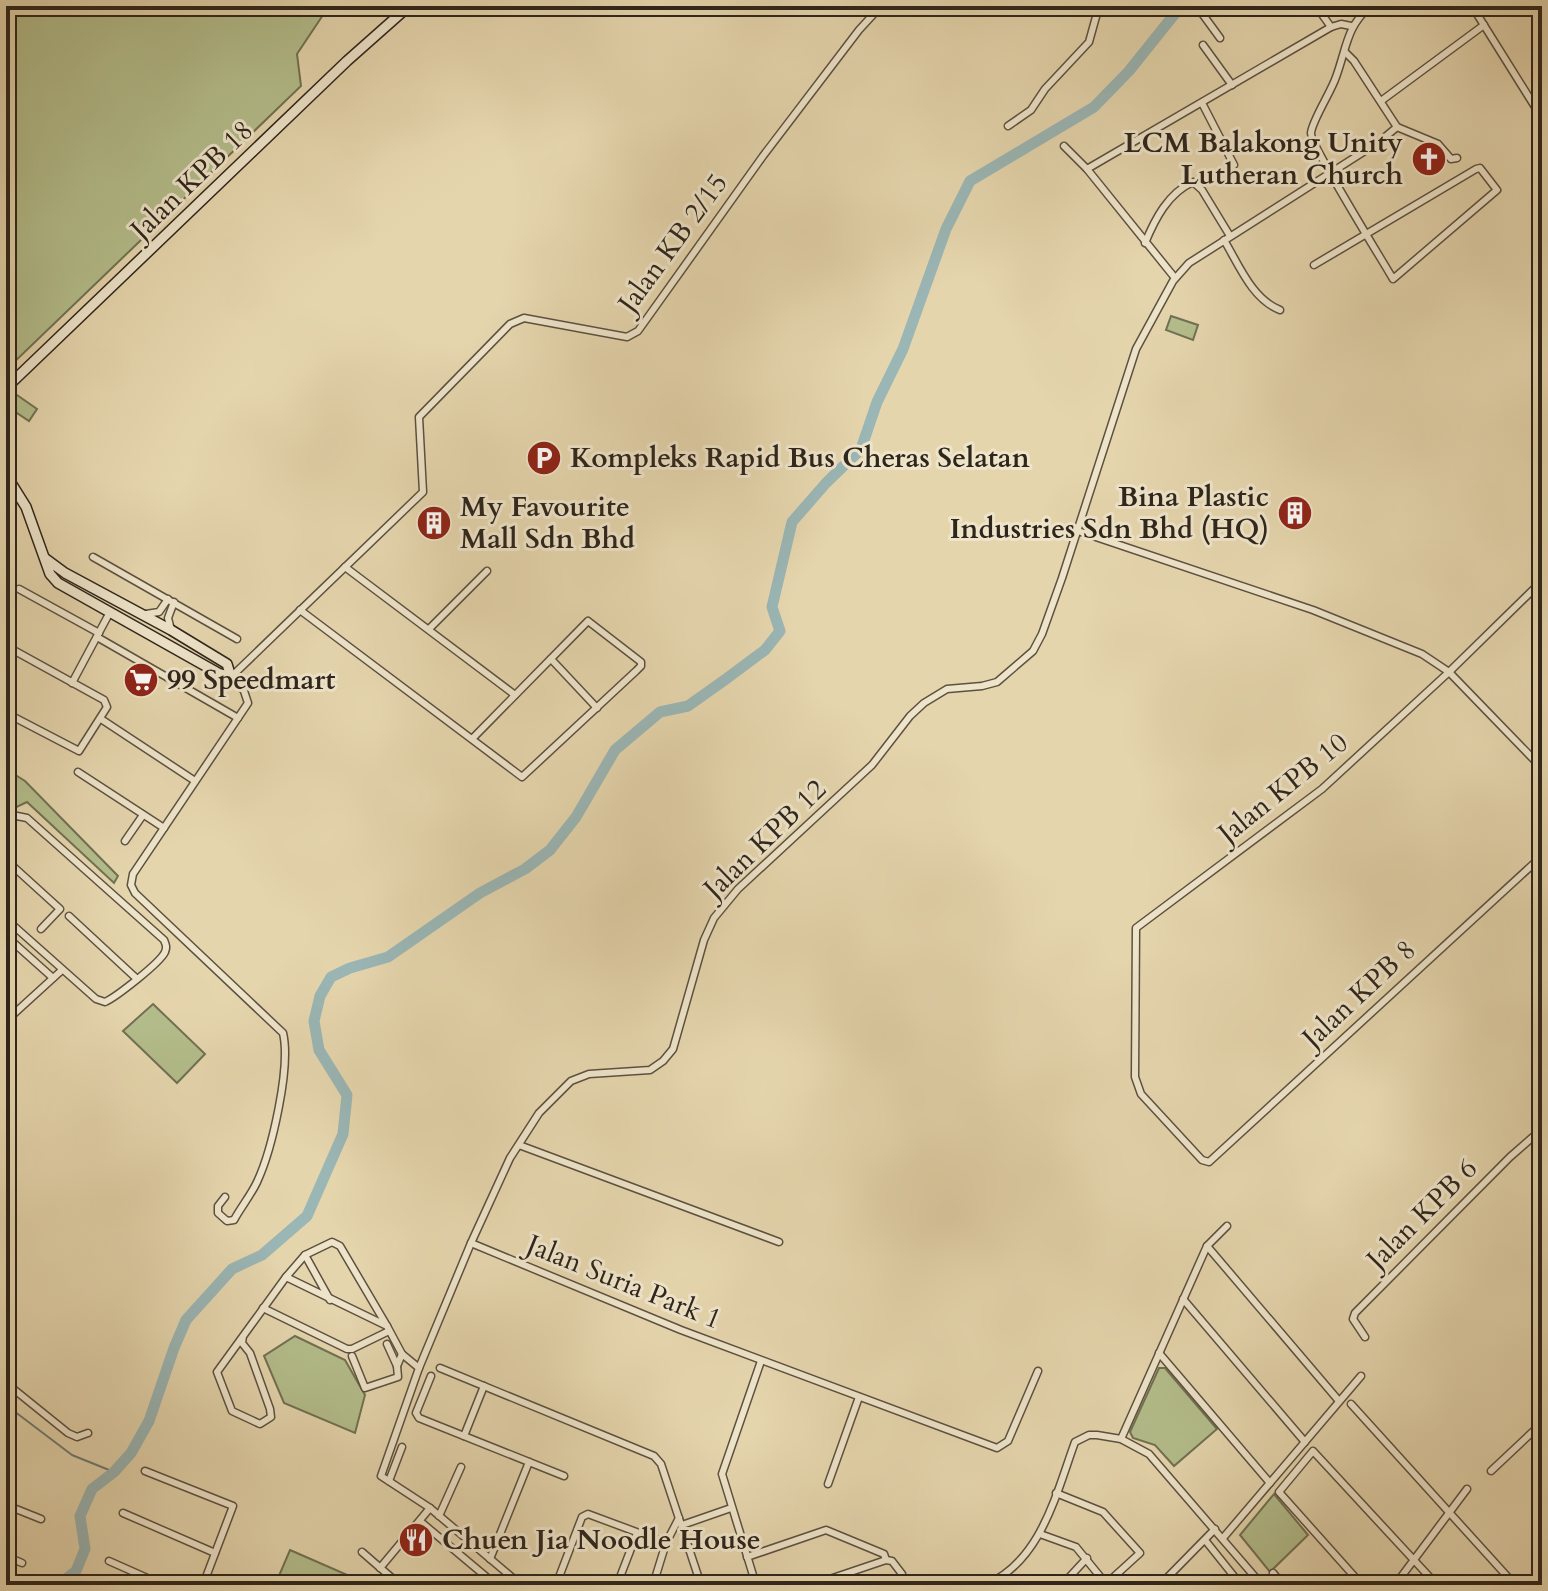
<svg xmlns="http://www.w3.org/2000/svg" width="1548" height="1591" viewBox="0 0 1548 1591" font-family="Cardo,serif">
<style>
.green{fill:#b3bd8b;stroke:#707153;stroke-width:2}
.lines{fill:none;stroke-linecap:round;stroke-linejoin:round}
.stream{stroke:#6f7c77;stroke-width:2}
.river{stroke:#9ab6b5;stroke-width:11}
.street-casing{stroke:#5c5140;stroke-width:9}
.secondary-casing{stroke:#2e251b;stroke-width:12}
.street{stroke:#eee4ca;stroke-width:6}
.secondary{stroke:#eee4ca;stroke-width:9}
.labels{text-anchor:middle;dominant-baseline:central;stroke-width:6;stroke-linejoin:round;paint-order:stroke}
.poi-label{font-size:28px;font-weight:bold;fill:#2e251b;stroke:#eee4ca;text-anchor:start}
.street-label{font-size:28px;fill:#2e251b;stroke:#eee4ca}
</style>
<rect width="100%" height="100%" fill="#e5d5ad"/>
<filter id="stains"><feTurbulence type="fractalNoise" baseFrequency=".0025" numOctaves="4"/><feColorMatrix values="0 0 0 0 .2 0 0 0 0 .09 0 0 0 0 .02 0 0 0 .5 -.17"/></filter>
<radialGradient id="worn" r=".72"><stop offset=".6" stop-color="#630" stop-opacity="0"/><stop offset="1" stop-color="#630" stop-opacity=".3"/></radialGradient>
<g class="green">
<polygon points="6,6 357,6 323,15 297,54 301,86 6,370"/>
<polygon points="1171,316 1198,325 1193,340 1166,330"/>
<polygon points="17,395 37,409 29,421 8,407"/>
<polygon points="6,769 25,781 118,876 114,883 27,802 6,812"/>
<polygon points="153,1004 205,1054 177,1083 123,1031"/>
<polygon points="295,1336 345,1360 365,1395 355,1433 284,1403 264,1356"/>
<polygon points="1159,1368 1165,1368 1217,1429 1174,1466 1155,1445 1133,1438 1130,1432"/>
<polygon points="1274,1494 1308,1535 1270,1572 1240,1535"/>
<polygon points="290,1550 352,1577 349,1585 275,1585"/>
</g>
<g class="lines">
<polyline class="stream" points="6,1405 72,1455 114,1472"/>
<polyline class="river" points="58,1585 76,1571 85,1549 80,1516 92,1489 114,1472 131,1453 149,1421 174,1348 186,1320 232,1269 262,1255 307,1216 343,1134 347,1095 319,1050 314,1021 320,996 331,977 350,968 388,957 480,893 525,869 550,850 576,817 615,750 660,712 688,706 726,679 765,650 780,631 772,607 792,522 826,483 861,449 877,402 903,349 946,229 970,181 1094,107 1129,71 1181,6"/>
<g class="street-casing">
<g id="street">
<polyline points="1201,6 1201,12 1220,38"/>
<polyline points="1316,6 1331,27"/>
<polyline points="1472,6 1537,110"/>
<polyline points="1203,45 1232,85"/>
<polyline points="1381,101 1484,25"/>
<polyline points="1202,103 1234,165"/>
<polyline points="1008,126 1031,110 1045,89 1089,42 1099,6"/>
<polyline points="1397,127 1438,144 1451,159 1457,158"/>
<polyline points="1064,146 1087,169 1175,278"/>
<polyline points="1087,169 1331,27 1341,24 1351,26"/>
<path d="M1224,240C1239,265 1252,299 1280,310"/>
<path d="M1145,243C1155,219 1168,193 1193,182L1202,190L1230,236"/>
<path d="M1314,265L1476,169L1480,168L1497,190L1393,279C1382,260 1310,144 1311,133C1312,121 1331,92 1336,77C1347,47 1346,28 1370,6"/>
<polyline points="1078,531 1313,610 1422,654 1449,672 1542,768"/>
<polyline points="93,557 237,639"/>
<polyline points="345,567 515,695"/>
<polyline points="1542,581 1449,672 1322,789 1136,928 1135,1077 1141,1094 1202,1160 1209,1162 1542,856"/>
<polyline points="19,589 99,633"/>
<polyline points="300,610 522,777 636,671 641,666 641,662 588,621 472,739"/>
<polyline points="146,614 159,612 168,599"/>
<polyline points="430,628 487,571"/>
<polyline points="171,630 168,618 174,602"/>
<polyline points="97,637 238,718"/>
<polyline points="6,646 104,700 107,707 79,751 6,713"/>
<polyline points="551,659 597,708"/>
<polyline points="72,683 110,612"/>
<polyline points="101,719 195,781"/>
<polyline points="78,772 164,828"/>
<path d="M6,822L17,816L27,818L164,940C166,945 167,947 165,952C160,963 116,997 105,1002L96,999L6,919"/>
<polyline points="125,841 143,815"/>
<polyline points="6,860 60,909 41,929"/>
<polyline points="69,916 137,979"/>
<polyline points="6,936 53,978"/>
<polyline points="6,1021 62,970"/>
<polyline points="519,1145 779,1242"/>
<path d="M225,1197L218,1206V1213L227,1221L234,1220C241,1207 251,1195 257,1182C272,1150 291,1067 283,1033L135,893L131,885L133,874L248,703L244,691L231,677L423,492L419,417L510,324L524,318L627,337L638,331L763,156L859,30L881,6"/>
<polyline points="471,1243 681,1330 997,1448 1008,1441 1038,1371"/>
<polyline points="1207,1246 1339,1401"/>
<polyline points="286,1277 305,1255"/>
<polyline points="1183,1299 1305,1442"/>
<polyline points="330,1300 305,1255 332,1242 340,1246 387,1326"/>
<polyline points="263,1308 347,1349 352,1349 389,1331"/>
<path d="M243,1336L242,1343L250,1353L270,1409L271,1417L260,1424L232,1411L217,1372C240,1340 263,1309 286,1277L387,1326L402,1354L419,1368"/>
<polyline points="1365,1337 1353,1319 1355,1313 1510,1157 1542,1129"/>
<polyline points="387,1344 397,1366"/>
<polyline points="1159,1353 1270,1483"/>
<polyline points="352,1356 365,1388 398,1377 397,1366 402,1354"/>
<polyline points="440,1368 654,1456 661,1464 701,1585"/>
<polyline points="431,1376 416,1413 419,1418 564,1476"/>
<polyline points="6,1383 68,1433 77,1437 88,1433"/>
<polyline points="1351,1404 1515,1585"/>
<polyline points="464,1436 484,1386"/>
<polyline points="1121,1439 1207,1246 1227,1226"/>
<polyline points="145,1471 233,1506 203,1585"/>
<polyline points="1491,1471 1542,1423"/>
<polyline points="389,1481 402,1447"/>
<polyline points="828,1484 859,1397"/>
<polyline points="1056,1493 1103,1512 1140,1553 1106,1584"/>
<polyline points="6,1505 41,1519"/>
<polyline points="123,1513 215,1553"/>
<polyline points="439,1516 461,1467"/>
<polyline points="421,1522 496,1585"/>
<polyline points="682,1525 731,1508"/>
<polyline points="1040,1534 1076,1547 1107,1585"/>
<polyline points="1223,1538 1361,1376"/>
<polyline points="1205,1540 1241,1585"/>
<polyline points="362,1552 400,1585"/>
<polyline points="6,1556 22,1563"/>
<polyline points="747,1557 826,1530 884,1554 886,1560"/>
<polyline points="490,1559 529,1462"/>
<polyline points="109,1561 163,1585"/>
<polyline points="380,1568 430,1508"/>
<polyline points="1273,1573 1283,1585"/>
<polyline points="521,1585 430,1508 381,1476 419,1368 471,1243 510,1158 539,1113 571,1081 589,1074 650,1070 663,1061 673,1049 704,940 714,918 738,889 872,765 910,716 924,703 947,689 982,686 997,682 1033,651 1042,634 1062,578 1136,349 1173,281 1189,263 1379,142 1397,127 1354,61 1345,52"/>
<polyline points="556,1585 582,1517 588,1514 666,1543"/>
<polyline points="617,1585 637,1533"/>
<polyline points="653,1585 666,1543 679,1518"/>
<polyline points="756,1585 722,1474 761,1361"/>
<polyline points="812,1585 886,1560 892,1561 902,1574 905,1585"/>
<path d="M985,1585C1041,1562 1056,1494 1075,1442L1089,1435H1097L1121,1439L1149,1454L1262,1585"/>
<polyline points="1062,1585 1087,1558"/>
<polyline points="1160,1585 1215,1529"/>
<polyline points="1362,1585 1279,1492 1313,1451 1437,1585"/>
<polyline points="1395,1585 1467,1489"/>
</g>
</g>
<g class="secondary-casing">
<g id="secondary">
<polyline points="6,388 347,61 409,6"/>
<polyline points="6,475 26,507 50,574 58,583 218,673 231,677"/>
<polyline points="46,559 65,573 171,630 227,664 231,677"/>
</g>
</g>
<use href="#street" class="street"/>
<use href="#secondary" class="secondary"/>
</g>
<defs>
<g id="church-disc" transform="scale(1.8)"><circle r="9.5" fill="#8f2418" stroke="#eee4ca"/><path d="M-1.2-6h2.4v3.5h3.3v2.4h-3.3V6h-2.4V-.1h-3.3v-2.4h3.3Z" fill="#fff"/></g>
<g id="parking-disc" transform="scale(1.8)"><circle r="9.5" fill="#8f2418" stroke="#eee4ca"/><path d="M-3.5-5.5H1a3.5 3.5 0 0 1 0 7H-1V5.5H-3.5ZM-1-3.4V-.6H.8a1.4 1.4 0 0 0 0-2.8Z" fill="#fff"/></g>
<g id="building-disc" transform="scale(1.8)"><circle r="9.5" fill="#8f2418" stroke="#eee4ca"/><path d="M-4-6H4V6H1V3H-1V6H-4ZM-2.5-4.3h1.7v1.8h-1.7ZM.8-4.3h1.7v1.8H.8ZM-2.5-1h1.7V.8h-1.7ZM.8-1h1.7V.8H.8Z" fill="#fff"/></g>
<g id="supermarket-disc" transform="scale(1.8)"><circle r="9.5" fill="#8f2418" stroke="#eee4ca"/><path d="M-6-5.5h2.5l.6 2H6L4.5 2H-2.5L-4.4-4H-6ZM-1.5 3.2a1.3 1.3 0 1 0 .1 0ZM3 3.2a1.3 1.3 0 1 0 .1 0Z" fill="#fff"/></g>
<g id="restaurant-disc" transform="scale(1.8)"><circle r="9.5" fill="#8f2418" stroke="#eee4ca"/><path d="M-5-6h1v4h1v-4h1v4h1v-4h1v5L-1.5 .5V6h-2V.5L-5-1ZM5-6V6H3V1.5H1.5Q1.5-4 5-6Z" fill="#fff"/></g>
</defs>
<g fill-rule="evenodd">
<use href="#church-disc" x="1429" y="159"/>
<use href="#parking-disc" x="544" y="458"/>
<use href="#building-disc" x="1295" y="513"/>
<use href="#building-disc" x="434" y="523"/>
<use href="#supermarket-disc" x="141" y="680"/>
<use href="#restaurant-disc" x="416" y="1540"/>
</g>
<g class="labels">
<g class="poi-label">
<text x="1403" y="143" text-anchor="end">LCM Balakong Unity<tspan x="1403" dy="32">Lutheran Church</tspan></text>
<text x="570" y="458">Kompleks Rapid Bus Cheras Selatan</text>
<text x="1269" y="497" text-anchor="end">Bina Plastic<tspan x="1269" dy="32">Industries Sdn Bhd (HQ)</tspan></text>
<text x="460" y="507">My Favourite<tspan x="460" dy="32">Mall Sdn Bhd</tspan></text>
<text x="167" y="680">99 Speedmart</text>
<text x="442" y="1540">Chuen Jia Noodle House</text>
</g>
<g class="street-label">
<text transform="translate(192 180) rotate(-44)">Jalan KPB 18</text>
<text transform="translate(673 243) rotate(-54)">Jalan KB 2/15</text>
<text transform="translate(1283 788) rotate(-39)">Jalan KPB 10</text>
<text transform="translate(765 839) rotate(-44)">Jalan KPB 12</text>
<text transform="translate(1359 994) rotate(-43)">Jalan KPB 8</text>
<text transform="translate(1422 1214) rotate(-45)">Jalan KPB 6</text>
<text transform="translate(624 1282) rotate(22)">Jalan Suria Park 1</text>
</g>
</g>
<rect width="1548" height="1591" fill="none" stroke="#e5d5ad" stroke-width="32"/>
<rect x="8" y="8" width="1532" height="1575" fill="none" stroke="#2e251b" stroke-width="4"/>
<rect x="16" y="16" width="1516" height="1559" fill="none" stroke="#2e251b" stroke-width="2"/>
<rect width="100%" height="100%" filter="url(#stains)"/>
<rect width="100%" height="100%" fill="url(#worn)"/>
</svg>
